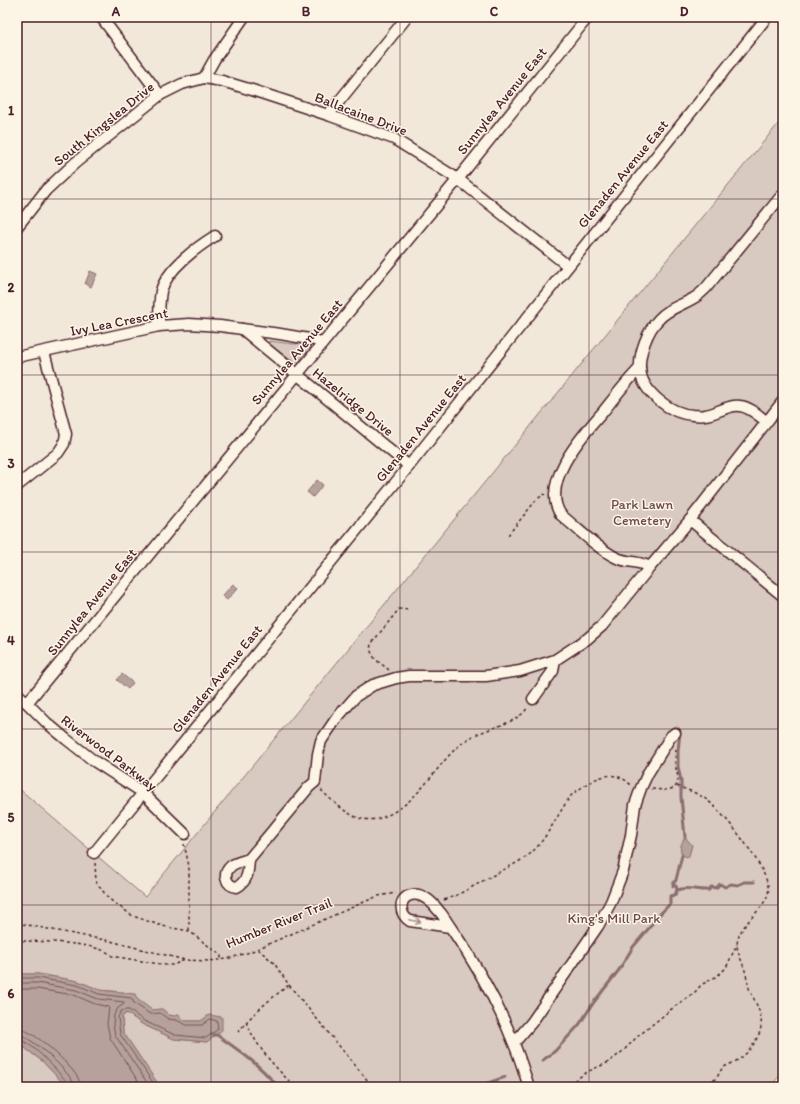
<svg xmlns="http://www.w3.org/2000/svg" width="800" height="1104" viewBox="0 0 800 1104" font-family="Itim,sans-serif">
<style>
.green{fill:#d8cac0;stroke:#917476}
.water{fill:#b6a19c;stroke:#8b6d6f}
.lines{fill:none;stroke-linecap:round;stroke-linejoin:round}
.shore{stroke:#755358;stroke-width:1}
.stream{stroke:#8b6d6f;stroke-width:3}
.minor-casing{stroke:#4a1f2b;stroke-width:13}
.path{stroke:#4a1f2b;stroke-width:1.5;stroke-dasharray:3 3;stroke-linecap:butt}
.minor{stroke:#fcf5e5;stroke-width:10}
.oneway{stroke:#a38a88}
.grid{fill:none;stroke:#4a1f2b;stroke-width:1;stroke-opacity:0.55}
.labels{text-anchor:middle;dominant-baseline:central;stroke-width:3;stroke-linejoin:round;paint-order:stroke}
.street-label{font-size:14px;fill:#4a1f2b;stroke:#fcf5e5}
.park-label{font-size:14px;fill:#6e4a50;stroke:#fcf5e5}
.neatline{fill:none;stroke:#4a1f2b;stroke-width:1.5}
.grid-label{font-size:13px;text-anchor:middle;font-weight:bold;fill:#4a1f2b}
</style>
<rect width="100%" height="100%" fill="#f1e8da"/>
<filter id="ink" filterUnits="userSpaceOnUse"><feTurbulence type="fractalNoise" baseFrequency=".025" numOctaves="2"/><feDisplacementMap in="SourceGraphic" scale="8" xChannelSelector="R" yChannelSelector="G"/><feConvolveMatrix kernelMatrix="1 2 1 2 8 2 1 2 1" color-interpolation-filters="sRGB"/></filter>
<g filter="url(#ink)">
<g class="green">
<polygon points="783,118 783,1072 770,1087 160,1087 123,1032 122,1017 127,1013 142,1024 174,1039 207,1042 209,1015 201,1021 187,1021 169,1015 162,1009 152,1010 124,992 100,990 78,981 38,974 17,974 17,787 145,897"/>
<polygon points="269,341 293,344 307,343 311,347 298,362 295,363 270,345"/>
<polygon points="17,1042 42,1061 67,1087 17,1087"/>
</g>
<g class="water">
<polygon points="90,271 97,274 91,287 85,284"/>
<polygon points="317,480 323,485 313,497 307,492"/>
<polygon points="233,584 238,588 227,600 222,596"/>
<polygon points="122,674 133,683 128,689 117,680"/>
<path d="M685,837L692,845L689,856L687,857L682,855C679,847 681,844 685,837Z"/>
<polygon points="17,974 38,974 78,981 100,990 135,994 137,999 152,1010 162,1009 169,1015 175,1016 179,1014 181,1019 187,1021 201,1021 209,1015 222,1017 222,1030 207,1042 174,1039 142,1024 127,1013 124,1014 122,1017 123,1032 160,1087 67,1087 42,1061 17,1042"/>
</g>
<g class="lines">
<g class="shore">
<polyline points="17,978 38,978 77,985 99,994 131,998 134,1003 150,1014 160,1013 168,1019 176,1020 187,1025 202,1025 210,1019 217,1021 218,1029 206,1038 175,1035 144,1021 129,1010 126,1010 121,1011 118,1017 120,1034 156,1087"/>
<polyline points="17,983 37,983 76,990 98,999 124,1002 124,1004 118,1008 114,1015 113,1024 115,1035 150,1087"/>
<polyline points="17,989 37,989 74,995 95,1004 109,1007 107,1024 110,1038 142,1087"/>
<path d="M17,1028C32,1028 71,1065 78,1078C80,1081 80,1084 81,1087"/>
<path d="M17,1034C29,1034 74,1075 75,1087"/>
<path d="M17,1039C31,1040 58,1072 68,1083L69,1087"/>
</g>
<g class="stream">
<polyline points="680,732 678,751 678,766 681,781 681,797 685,837"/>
<polyline points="677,890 676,886 673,886 673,884 676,880 682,855"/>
<path d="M213,1035H217C240,1051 260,1065 278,1087"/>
<path d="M543,1060L555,1051L579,1025L594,1002L619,970L633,947L649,928L656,918L670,904V896L675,895L677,890C688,886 698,891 709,890L711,887L716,888L720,884L725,887L731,884L738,885L744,882H754"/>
<polyline points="477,1087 505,1077"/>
</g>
<g class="minor-casing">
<g id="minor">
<polyline points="101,17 160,95"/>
<polyline points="204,78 214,60 244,17"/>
<polyline points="328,115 407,17"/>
<polyline points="17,227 46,190 75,163 160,95 182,84 204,78 222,81 252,90 328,115 394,139 458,179 568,266"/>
<path d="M159,326C159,314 159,302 161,291C167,269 197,247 215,236"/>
<polyline points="242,329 409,466"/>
<polyline points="17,357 159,326 189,324 220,326 280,334 315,340 322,343"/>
<path d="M640,368C626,382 614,398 602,413C583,435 539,483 561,515C577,528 599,550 617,558C628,563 640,561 650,567"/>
<path d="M766,421C759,416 750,407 740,406C729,404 716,414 705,415C701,416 697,415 693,415C671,414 641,392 640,368C639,353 648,330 658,320C668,308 684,305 697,296C700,294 703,291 706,288L783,194"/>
<polyline points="17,486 58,453 64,444 66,434 44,352"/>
<polyline points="690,520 783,596"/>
<polyline points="17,693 47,723 66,739 94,761 142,792 185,834"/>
<polyline points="533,699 553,671 555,660"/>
<polyline points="27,703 458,179 588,17"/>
<polyline points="94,853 409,466 767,17"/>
<path d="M249,859C244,861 236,862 231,866C222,874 226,886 237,887C249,880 248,871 249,859L309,787L315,782L318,754L321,741L336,719L356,696L373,685L396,678L409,676H486L520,671L555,660L587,639L602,626L650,567L690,520L783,401"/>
<path d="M450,927L410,921C399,915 398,898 411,895C422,892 433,903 439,911C444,916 447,923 451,928C476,964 498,1003 514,1044C520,1058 524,1072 529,1087"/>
<polyline points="514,1043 532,1022 598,926 611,902 623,871 631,835 635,805 641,788 648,773 671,736 675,733"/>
</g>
</g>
<g class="path">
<polyline points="508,535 537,499 545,494"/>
<path d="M389,670C381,663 368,657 371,644L399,609L410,610"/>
<path d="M677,786C687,790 698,793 707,800C723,812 774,874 768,894C762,913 738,924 737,945C737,951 741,959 743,965C746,972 747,980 749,988C755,1003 766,1017 759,1034C754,1045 747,1055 736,1061C732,1064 726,1065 723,1068C719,1071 719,1077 714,1080C710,1083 708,1083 705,1087"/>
<path d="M652,789L665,790L675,788C681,777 676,774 675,763C675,758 676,752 676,747"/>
<path d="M321,790C330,799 349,817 363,819C384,823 407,805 420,790C435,774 447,754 465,741C484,727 516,726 528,707"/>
<polyline points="184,844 189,866 189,931"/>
<polyline points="95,863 96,882 109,899 133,916 162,926 189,931 219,954 221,956 221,960"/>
<path d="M444,900C460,895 475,885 490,877C503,870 518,863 530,854C547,839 557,815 570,797C574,792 580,789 585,785C601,775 616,770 631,785"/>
<polyline points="17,923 110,941 185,960 208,961 227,959 250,952 378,896 396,893"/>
<path d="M17,941C37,941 100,942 112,956L166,965H173L185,960"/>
<polyline points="258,949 274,963 289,985 373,1087"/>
<path d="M246,1022C258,1049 274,1066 295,1087"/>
<path d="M238,1032C253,1013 270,999 289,985"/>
<polyline points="564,1087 589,1071 609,1062 623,1051 637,1037 674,1007 695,992 701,985 717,976 726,968 737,944"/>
</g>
<use href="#minor" class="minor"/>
</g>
<defs><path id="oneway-shaft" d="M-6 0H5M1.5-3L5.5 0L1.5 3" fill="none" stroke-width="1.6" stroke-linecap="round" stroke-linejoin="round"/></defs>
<use class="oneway" href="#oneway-shaft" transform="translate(415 921) rotate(12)"/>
</g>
<path class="grid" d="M211,17V1087M400,17V1087M589,17V1087M17,199H783M17,375H783M17,552H783M17,729H783M17,905H783"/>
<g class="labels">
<g class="street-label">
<text transform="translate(502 101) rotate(-51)">Sunnylea Avenue East</text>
<text transform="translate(361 114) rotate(21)">Ballacaine Drive</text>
<text transform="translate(104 124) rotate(-39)">South Kingslea Drive</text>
<text transform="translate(623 174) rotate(-51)">Glenaden Avenue East</text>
<text transform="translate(119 322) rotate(-11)">Ivy Lea Crescent</text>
<text transform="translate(297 352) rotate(-50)">Sunnylea Avenue East</text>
<text transform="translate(353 402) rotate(39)">Hazelridge Drive</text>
<text transform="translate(421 428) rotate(-51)">Glenaden Avenue East</text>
<text transform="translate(92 602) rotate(-51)">Sunnylea Avenue East</text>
<text transform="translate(217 679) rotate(-51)">Glenaden Avenue East</text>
<text transform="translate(109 753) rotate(37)">Riverwood Parkway</text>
<text transform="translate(279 923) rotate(-22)">Humber River Trail</text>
</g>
<g class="park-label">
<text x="642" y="504">Park Lawn<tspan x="642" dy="16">Cemetery</tspan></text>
<text x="614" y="918">King's Mill Park</text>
</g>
</g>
<rect width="800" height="1104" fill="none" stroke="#fcf5e5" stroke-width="44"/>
<rect x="22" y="22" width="756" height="1060" class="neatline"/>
<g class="grid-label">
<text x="116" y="16">A</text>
<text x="306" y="16">B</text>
<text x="494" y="16">C</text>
<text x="684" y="16">D</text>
<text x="11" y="115">1</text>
<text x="11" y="292">2</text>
<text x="11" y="468">3</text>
<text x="11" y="645">4</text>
<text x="11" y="822">5</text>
<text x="11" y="998">6</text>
</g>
</svg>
